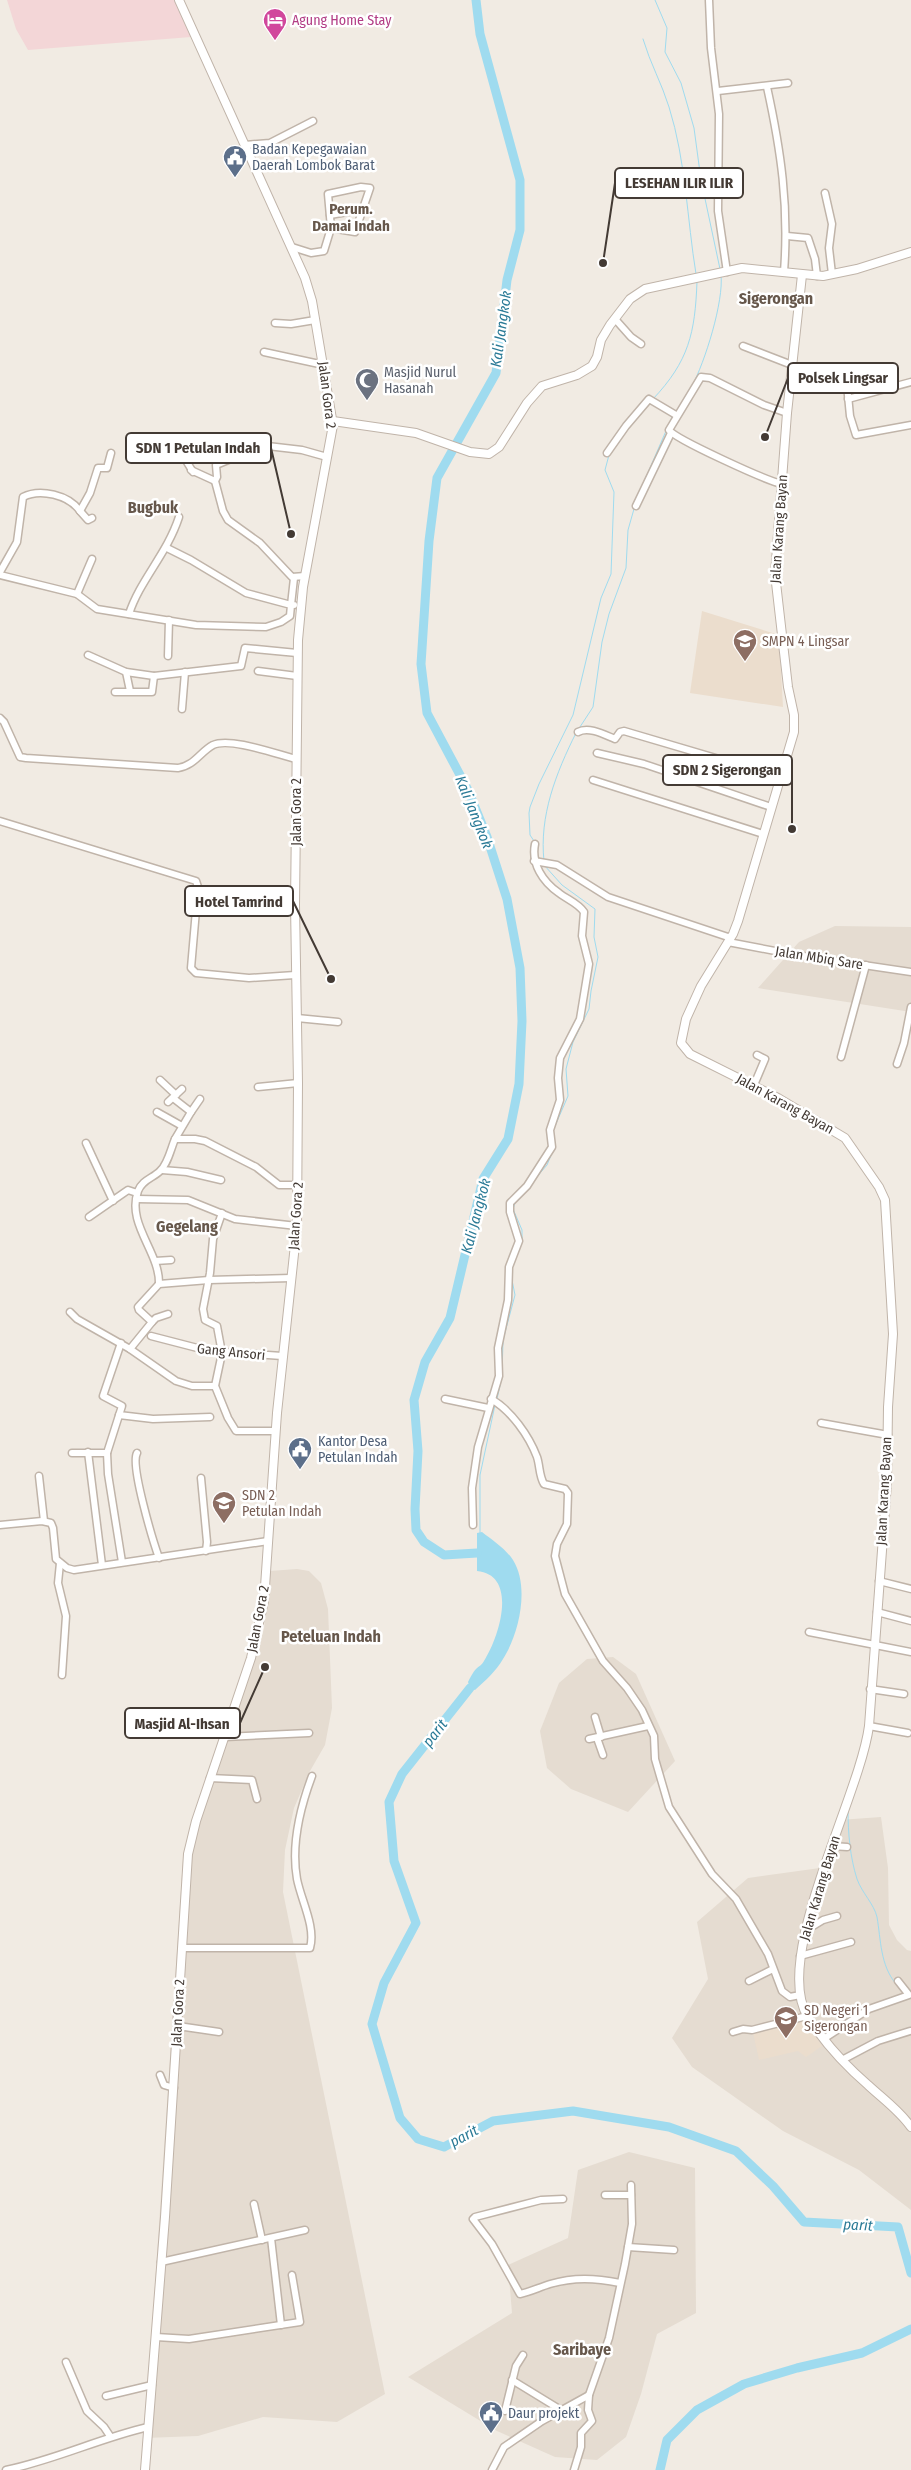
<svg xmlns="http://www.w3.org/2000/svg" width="911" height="2470" viewBox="0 0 911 2470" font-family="'Fira Sans Condensed',sans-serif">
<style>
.residential{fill:#e5dcd1}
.education{fill:#ebddcd}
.medical{fill:#f3d6d7}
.water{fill:#9fdbef}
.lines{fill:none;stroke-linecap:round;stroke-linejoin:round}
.stream{stroke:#9fdbef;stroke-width:1}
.river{stroke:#9fdbef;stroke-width:9}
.minor-casing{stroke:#c0b4a9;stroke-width:9}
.tertiary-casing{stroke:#c0b4a9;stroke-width:10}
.minor{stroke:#fff;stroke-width:6}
.tertiary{stroke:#fff;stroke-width:8}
.labels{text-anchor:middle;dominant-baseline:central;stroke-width:5;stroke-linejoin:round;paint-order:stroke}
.hotel-label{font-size:14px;fill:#b23c85;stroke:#fff;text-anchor:start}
.service-label{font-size:14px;fill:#4e5e75;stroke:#fff;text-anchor:start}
.worship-label{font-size:14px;fill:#5b616d;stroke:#fff;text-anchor:start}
.street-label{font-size:14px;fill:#433a34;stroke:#fff}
.education-label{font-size:14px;fill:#785e54;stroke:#fff;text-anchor:start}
.neighbourhood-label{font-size:15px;font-weight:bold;fill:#66574b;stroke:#fff}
.water-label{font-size:15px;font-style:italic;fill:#2a7a96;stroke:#fff}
.quarter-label{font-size:16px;font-weight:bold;fill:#66574b;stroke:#fff}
.leader{fill:none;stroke:#433a34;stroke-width:2}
.callout-dot{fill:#433a34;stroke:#fff;stroke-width:2}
.callout{fill:#fff;stroke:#433a34;stroke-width:2}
.callout-label{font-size:15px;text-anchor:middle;font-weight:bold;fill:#433a34}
</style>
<rect width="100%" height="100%" fill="#f1ebe3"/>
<g class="residential">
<polygon points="835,926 911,927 911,1012 758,988 799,942"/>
<polygon points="297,1569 309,1571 321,1583 328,1609 332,1708 325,1745 310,1771 294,1808 285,1850 283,1892 385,2394 337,2422 263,2417 198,2436 145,2438 183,1859 264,1629 270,1571"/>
<polygon points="613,1657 636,1674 675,1761 628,1812 571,1789 547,1768 540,1731 559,1683 587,1659"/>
<polygon points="881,1817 888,1868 889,1925 897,1940 907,1950 911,1951 911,2210 859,2170 783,2131 692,2067 672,2038 708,1979 697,1922 748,1878 820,1868 839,1820"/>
<polygon points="629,2152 695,2168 696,2313 657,2334 641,2394 626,2437 597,2460 555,2457 497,2431 408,2377 512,2313 508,2265 568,2238 578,2170"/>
</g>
<g class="education">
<polygon points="702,611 779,635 783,707 690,693"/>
<polygon points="803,2018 822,2046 806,2057 798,2051 759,2060 753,2033"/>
</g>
<polygon class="medical" points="7,0 174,0 191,37 28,50 16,29"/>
<path class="water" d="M482,1532C492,1540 505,1548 513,1560C530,1587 519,1634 503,1659C496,1671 485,1681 475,1690L470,1688L468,1682C470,1678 473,1672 476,1669C479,1666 482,1665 484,1661C499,1638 519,1575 477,1571V1533Z"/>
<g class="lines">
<g class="stream">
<polyline points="655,0 667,28 665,52 681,83 694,128 701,180 720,269"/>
<path d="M643,39C650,63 662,84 669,107C686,161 687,219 696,274"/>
<path d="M692,386C705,362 724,301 721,275"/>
<path d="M653,399C689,361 695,333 697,282"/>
<polyline points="669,425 672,417"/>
<polyline points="637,498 666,431"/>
<polyline points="578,730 593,707 602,642 609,614 626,568 628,530 634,509"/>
<polyline points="534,841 530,835 529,813 530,807 539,784 573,715 601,598 611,574 614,492 605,470 609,455"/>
<path d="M544,861C539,816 556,773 576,733"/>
<polyline points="544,865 562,885 595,909 594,937 598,957 591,991 589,1009 573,1042 566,1069 568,1096 555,1126"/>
<polyline points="553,1134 555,1147"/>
<polyline points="535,1179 547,1165 552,1153"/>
<polyline points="516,1200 513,1209 522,1230 522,1239"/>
<polyline points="514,1262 521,1243"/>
<polyline points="502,1374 503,1340 515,1295 512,1280"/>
<polyline points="497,1399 501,1381"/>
<polyline points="480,1533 480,1475 495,1405"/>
<path d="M848,1810C848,1833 850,1857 857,1879C862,1893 874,1904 877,1917C881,1940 880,1965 896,1984"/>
</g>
<g class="river">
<polyline points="476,0 480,34 520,180 520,230 507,280 496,373 437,478 429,541 421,664 427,713 468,790 487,837 507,899 520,968 522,1021 519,1084 508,1139 483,1179 450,1318 425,1362 414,1400 418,1451 415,1509 416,1530 424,1542 444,1555 477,1553"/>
<polyline points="470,1688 402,1774 389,1802 394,1861 416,1923 384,1983 372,2024 400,2118 418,2139 444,2147 493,2121 573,2111 669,2127 736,2151 773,2186 804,2222 898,2227 911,2273"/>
<polyline points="660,2470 667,2440 697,2410 744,2384 797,2368 862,2353 911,2329"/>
</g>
<g class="minor-casing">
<g id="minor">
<polyline points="709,0 711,48 719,114 718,211 727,272"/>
<path d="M767,87C781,151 789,206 784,272"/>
<polyline points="718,91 788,83"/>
<polyline points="245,145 270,143 313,121"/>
<polyline points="825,193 832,224 829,248 832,274"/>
<polyline points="330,215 364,209"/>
<polyline points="787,236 808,238 815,259 817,276"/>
<polyline points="292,247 311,253 324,251 331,228 328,194 361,187 370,188 355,232 331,228"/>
<polyline points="615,319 631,337 641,344"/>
<polyline points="275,323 291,324 315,320"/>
<polyline points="743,346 792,365"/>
<polyline points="264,352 324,365"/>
<polyline points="792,368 847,385 850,416 856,435 911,425"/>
<polyline points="848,399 911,382"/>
<polyline points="168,443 185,459 193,472"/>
<polyline points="607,453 626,426 649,399 676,415"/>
<polyline points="191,470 215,481"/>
<path d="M782,484C767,481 675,439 669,430L701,377L710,378L764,405L787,413"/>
<polyline points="636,506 671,433"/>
<polyline points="80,511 88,520 92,518"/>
<path d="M0,572L17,542L23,497C40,488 69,495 80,511L90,493L98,468H107L111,453"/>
<polyline points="0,575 77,594 97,609 196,625 266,627 281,622 290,616 291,605 246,593 191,560 167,548"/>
<polyline points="305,576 292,577 260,543 228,520 223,511 215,481 217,477 216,465 238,456 259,445 302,450 327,457"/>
<polyline points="294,578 291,605 294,605"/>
<polyline points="77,594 92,559"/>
<path d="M129,614C140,580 167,554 179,517"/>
<polyline points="88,655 126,672 154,676 241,666 245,648 297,653"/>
<polyline points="168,656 169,620"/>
<polyline points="258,671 297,676"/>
<polyline points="126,672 130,691"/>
<polyline points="115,692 152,692 154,676"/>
<polyline points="182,709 185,672"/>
<path d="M0,718L4,722L20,757L26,758L178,768C194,766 200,752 213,745C230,737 276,754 296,759"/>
<path d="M578,732C589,726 605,735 615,739L620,732L624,731L780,777"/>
<polyline points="597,753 644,764 771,807"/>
<polyline points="593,780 763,834"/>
<polyline points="0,821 196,881 198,887 191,968 196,973 249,978 295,975"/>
<polyline points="534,861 557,865 608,897 731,938"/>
<polyline points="728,942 796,955 911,972"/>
<polyline points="297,1018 338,1022"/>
<polyline points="841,1057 866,965"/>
<polyline points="897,1064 904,1043 911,1007"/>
<polyline points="160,1080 176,1095"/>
<polyline points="754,1085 765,1059 757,1055"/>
<polyline points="258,1087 298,1083"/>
<polyline points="173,1098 191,1112 175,1139"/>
<polyline points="168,1102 182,1089"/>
<polyline points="157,1112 182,1126"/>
<polyline points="191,1112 200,1099"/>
<polyline points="86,1143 113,1201"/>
<polyline points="162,1170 187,1172 221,1180"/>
<polyline points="137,1199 188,1200 235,1219 297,1226"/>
<polyline points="222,1213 213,1239 210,1273 203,1309 205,1320 217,1326 222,1353 215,1386 228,1418 236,1431 275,1431"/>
<polyline points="89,1217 128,1190 137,1193"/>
<polyline points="155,1261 171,1260"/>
<path d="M159,1284C160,1252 126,1224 138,1191C142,1180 153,1178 160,1171C168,1164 171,1148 175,1139H195L205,1141L256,1167L279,1185H295L299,1188"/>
<polyline points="70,1312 77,1319 130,1349 176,1381 192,1386 215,1386"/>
<polyline points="152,1322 156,1318 168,1314"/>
<polyline points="151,1336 209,1351 282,1356"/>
<polyline points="130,1349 152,1322 139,1310 138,1307 159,1284 209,1280 291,1278"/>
<polyline points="445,1399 488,1408"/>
<path d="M491,1399C511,1410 529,1436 537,1457C540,1466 539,1476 544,1484L565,1489L568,1493L567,1524L557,1544L555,1556L565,1594L603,1661L627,1688L642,1710L654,1736L655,1759L669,1807L712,1874L736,1899L768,1954L782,1991L790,1997L800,1995"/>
<polyline points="119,1415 153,1419 210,1417"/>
<polyline points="821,1423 888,1435"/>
<polyline points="88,1452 102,1565"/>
<polyline points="72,1453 107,1453 122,1406 103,1396 121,1343"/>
<polyline points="107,1453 108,1474 122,1562"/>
<path d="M137,1453C130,1465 153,1541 159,1558"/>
<polyline points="39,1476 44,1521"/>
<polyline points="201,1478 207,1542 206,1551"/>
<polyline points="0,1525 42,1521 51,1523 53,1528 56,1559 67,1568 74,1570 268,1541"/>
<path d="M473,1525L472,1488L478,1447L499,1376L498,1348L508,1300L509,1267L519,1241L510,1212V1203L527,1186L552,1147L550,1130L560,1100L558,1078L560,1058L580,1019L589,964L582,936L584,912C578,903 568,900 559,893C543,882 531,864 535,844"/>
<polyline points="60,1563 58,1583 66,1616 62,1675"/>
<polyline points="879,1581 911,1589"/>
<polyline points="877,1612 911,1621"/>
<polyline points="809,1632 911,1652"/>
<polyline points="870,1689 904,1694"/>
<polyline points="595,1717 601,1737"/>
<polyline points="869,1726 908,1733"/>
<polyline points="225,1737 309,1733"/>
<polyline points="597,1738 603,1755"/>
<polyline points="589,1739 648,1726"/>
<polyline points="210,1778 252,1780 257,1799"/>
<polyline points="832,1846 847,1847"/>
<polyline points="805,1931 823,1920 837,1916"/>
<path d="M182,1948H310C316,1927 301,1900 297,1879C291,1845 300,1808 312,1776"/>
<polyline points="800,1956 851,1942"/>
<polyline points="749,1981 773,1969"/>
<polyline points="178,2026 219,2032"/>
<polyline points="733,2032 743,2029 752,2030 807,2016"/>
<polyline points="825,2038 869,2009 909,1995 898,1981"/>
<polyline points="842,2060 878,2041 910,2031"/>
<polyline points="160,2075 164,2085 174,2088"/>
<polyline points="605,2195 631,2195"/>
<path d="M563,2199L541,2200L475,2217L473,2219L492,2244L520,2294C530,2292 540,2287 550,2284C574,2277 595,2278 620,2283"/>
<polyline points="254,2204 262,2240"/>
<polyline points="271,2238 281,2325"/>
<polyline points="628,2247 674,2250"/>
<polyline points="161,2262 305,2230"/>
<polyline points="156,2337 189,2339 300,2322 292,2275"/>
<polyline points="66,2362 87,2411 104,2427 110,2436"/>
<polyline points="512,2380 561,2410"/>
<polyline points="589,2395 609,2338 625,2264 632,2224 631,2185"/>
<polyline points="106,2396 152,2385"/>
<polyline points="505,2411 516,2366 523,2355"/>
<path d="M6,2470C55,2460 100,2438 148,2427"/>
<polyline points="492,2470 504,2447 542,2421 589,2395 588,2410 592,2421 581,2433 581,2447 574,2470"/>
</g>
</g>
<g class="tertiary-casing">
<g id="tertiary">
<path d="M802,275L787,413L775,574L788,687L794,715V732L738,921L733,934L701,986L686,1019L681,1043L690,1054L778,1098L845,1138L879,1187L885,1200L893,1334L888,1407L887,1483L869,1726C860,1796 771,1959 808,2017C824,2042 846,2066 868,2085C883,2099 899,2110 911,2127"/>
<polyline points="333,421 416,433 470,452 489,454 499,447 527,403 542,386 577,375 592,366 597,357 601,340 610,325 630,299 645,289 742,268 823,276 857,269 911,252"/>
<polyline points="145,2470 165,2217 188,1854 196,1821 251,1658 264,1601 277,1413 297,1226 298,1083 295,905 298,640 303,587 333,425 312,301 305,278 179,0"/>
</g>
</g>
<use href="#minor" class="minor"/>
<use href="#tertiary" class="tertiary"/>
</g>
<defs>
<g id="hotel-pin" transform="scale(1.25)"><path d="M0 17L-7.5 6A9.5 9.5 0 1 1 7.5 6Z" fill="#d1479c" stroke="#fff"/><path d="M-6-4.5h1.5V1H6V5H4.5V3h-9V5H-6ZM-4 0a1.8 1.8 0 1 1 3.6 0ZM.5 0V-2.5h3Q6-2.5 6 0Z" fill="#fff"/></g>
<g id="civic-pin" transform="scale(1.25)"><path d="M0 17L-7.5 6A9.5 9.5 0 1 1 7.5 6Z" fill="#5c6f8a" stroke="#fff"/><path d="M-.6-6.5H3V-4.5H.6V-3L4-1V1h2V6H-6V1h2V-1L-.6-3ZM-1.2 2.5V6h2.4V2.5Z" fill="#fff"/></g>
<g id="mosque-pin" transform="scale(1.25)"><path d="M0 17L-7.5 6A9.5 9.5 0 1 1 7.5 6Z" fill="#6b7280" stroke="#fff"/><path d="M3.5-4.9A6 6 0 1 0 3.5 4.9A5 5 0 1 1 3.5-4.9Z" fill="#fff"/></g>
<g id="school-pin" transform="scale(1.25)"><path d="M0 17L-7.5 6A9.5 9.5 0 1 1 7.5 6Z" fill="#8d6e63" stroke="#fff"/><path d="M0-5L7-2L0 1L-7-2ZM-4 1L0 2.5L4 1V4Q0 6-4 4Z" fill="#fff"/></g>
</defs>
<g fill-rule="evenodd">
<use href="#hotel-pin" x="275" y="20"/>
<use href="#civic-pin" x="235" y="157"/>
<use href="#mosque-pin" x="367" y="380"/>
<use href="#school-pin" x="745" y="641"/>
<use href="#civic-pin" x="300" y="1449"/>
<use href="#school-pin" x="224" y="1503"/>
<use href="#school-pin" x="786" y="2018"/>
<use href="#civic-pin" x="491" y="2413"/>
</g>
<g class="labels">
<g class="hotel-label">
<text x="292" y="20">Agung Home Stay</text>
</g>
<g class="service-label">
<text x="252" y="149">Badan Kepegawaian<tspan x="252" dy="16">Daerah Lombok Barat</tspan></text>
<text x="318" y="1441">Kantor Desa<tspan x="318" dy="16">Petulan Indah</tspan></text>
<text x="508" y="2413">Daur projekt</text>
</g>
<g class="worship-label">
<text x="384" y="372">Masjid Nurul<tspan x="384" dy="16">Hasanah</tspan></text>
</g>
<g class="street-label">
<text transform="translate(327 395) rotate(83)">Jalan Gora 2</text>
<text transform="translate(779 529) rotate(-86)">Jalan Karang Bayan</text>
<text transform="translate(296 812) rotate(-90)">Jalan Gora 2</text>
<text transform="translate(819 958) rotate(9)">Jalan Mbiq Sare</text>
<text transform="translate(785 1104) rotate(29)">Jalan Karang Bayan</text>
<text transform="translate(296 1216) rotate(-86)">Jalan Gora 2</text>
<text transform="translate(231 1352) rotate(6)">Gang Ansori</text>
<text transform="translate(884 1491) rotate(-87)">Jalan Karang Bayan</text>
<text transform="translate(258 1619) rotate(-79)">Jalan Gora 2</text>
<text transform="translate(820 1888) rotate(-73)">Jalan Karang Bayan</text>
<text transform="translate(178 2013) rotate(-87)">Jalan Gora 2</text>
</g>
<g class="education-label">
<text x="762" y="641">SMPN 4 Lingsar</text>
<text x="242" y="1495">SDN 2<tspan x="242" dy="16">Petulan Indah</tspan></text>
<text x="804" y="2010">SD Negeri 1<tspan x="804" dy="16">Sigerongan</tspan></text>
</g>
<g class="neighbourhood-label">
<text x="351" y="209">Perum.<tspan x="351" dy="17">Damai Indah</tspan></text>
</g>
<g class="water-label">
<text transform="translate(501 329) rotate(-82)">Kali Jangkok</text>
<text transform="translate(474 812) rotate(68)">Kali Jangkok</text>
<text transform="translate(476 1216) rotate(-75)">Kali Jangkok</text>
<text transform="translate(435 1733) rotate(-52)">parit</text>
<text transform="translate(464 2136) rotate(-28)">parit</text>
<text transform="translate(858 2225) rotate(3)">parit</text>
</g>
<g class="quarter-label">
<text x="776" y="298">Sigerongan</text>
<text x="153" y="507">Bugbuk</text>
<text x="187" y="1226">Gegelang</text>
<text x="331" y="1636">Peteluan Indah</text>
<text x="582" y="2349">Saribaye</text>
</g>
</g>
<path class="leader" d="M603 263L615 183M765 437L788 378M291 534L271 448M792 829L792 770M331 979L293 901M265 1667L240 1723"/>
<g class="callout-dot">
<circle cx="603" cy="263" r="5"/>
<circle cx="765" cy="437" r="5"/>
<circle cx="291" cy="534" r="5"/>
<circle cx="792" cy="829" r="5"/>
<circle cx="331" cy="979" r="5"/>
<circle cx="265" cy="1667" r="5"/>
</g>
<g class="callout">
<rect x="615" y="168" width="128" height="30" rx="5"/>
<rect x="788" y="363" width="110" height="30" rx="5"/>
<rect x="126" y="433" width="145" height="30" rx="5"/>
<rect x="663" y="755" width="129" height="30" rx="5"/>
<rect x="185" y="886" width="108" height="30" rx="5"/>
<rect x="125" y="1708" width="115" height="30" rx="5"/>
</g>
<g class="callout-label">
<text x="679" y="188">LESEHAN ILIR ILIR</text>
<text x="843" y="383">Polsek Lingsar</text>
<text x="198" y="453">SDN 1 Petulan Indah</text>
<text x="727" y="775">SDN 2 Sigerongan</text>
<text x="239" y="907">Hotel Tamrind</text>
<text x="182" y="1729">Masjid Al-Ihsan</text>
</g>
</svg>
